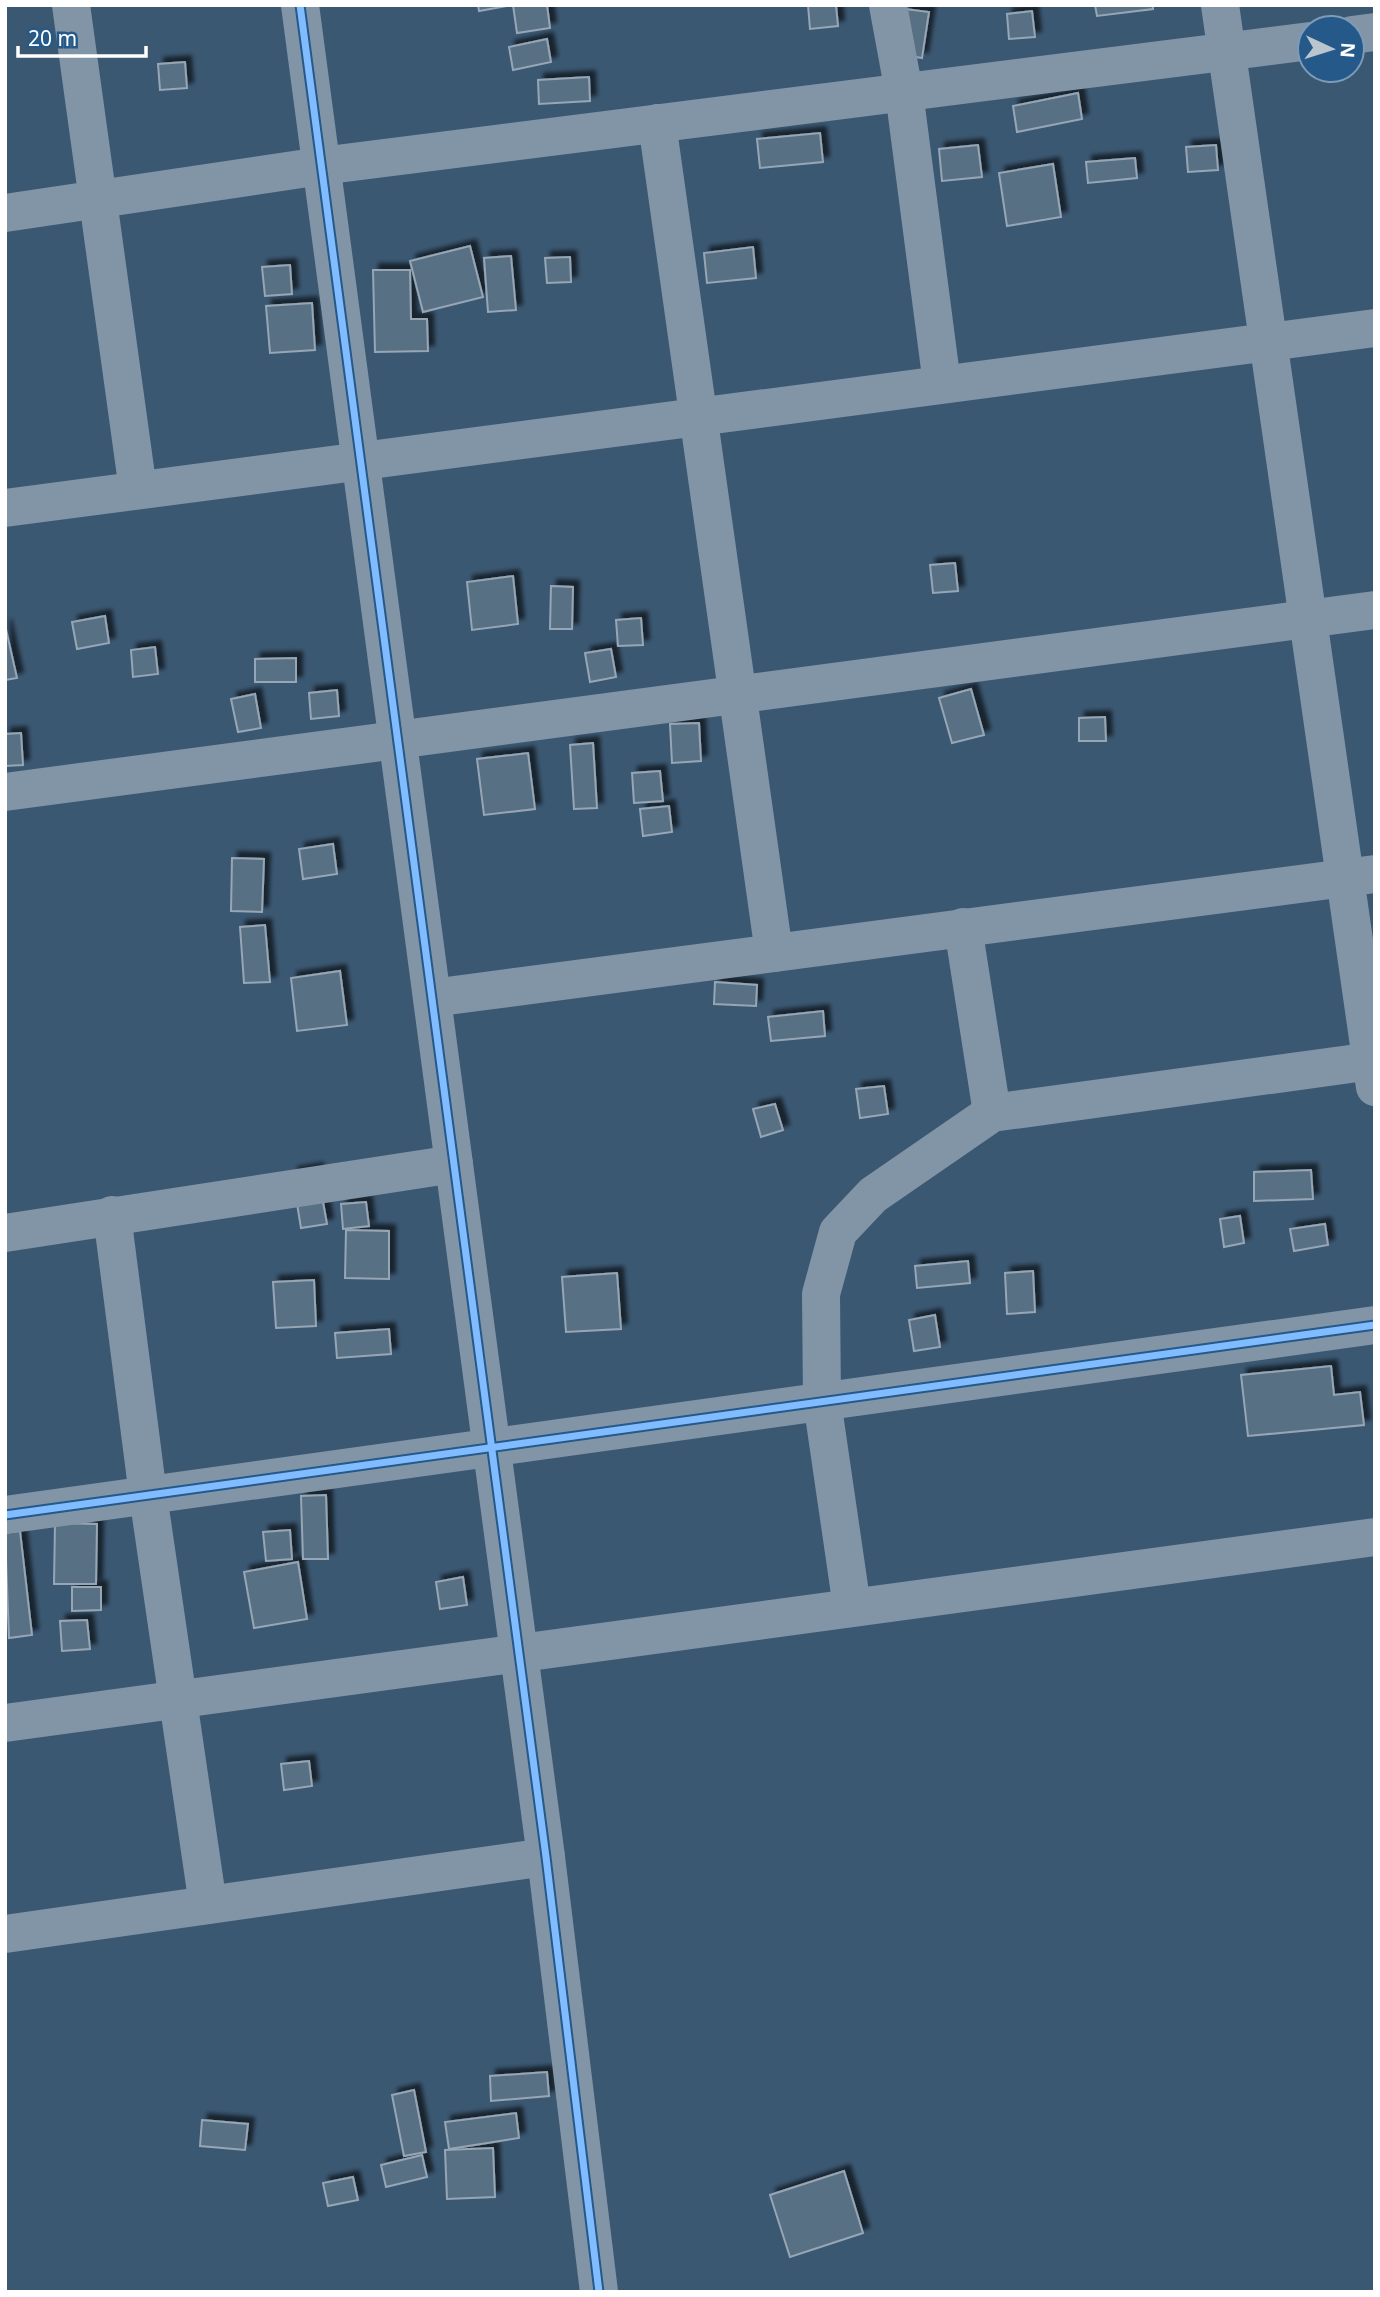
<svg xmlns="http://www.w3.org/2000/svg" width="1380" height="2297" viewBox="0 0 1380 2297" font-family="'Noto Sans',sans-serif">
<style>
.building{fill:#596f84;stroke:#96a6b5;stroke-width:2;filter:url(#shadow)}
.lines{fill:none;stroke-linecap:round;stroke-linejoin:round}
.minor{stroke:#8295a7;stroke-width:38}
.cycleway-casing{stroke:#245989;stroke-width:11}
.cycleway{stroke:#80bcff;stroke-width:7}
</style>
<defs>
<filter id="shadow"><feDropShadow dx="6" dy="-6" stdDeviation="2" flood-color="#0009"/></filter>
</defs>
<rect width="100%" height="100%" fill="#3b5872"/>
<g class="building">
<polygon points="478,5 513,5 479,11"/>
<polygon points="513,5 547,5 550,28 517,33"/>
<polygon points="808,5 836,5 838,26 810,29"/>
<polygon points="1095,5 1153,5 1153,9 1097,16"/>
<polygon points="905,9 929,12 922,58 898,54"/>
<polygon points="1032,11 1035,37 1009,39 1007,14"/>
<polygon points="547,39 551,62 513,70 509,47"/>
<polygon points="185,62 187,88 160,90 158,64"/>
<polygon points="589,77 590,101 539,104 538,80"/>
<polygon points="1078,93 1082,119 1017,132 1013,106"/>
<polygon points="820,133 823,162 760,168 757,139"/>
<polygon points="978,145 982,177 942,181 939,149"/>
<polygon points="1216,145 1218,170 1188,172 1186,147"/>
<polygon points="1135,158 1137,178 1088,183 1086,162"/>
<polygon points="1053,164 1061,217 1007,226 999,173"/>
<polygon points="470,246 483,297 423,312 410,261"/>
<polygon points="753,247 756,278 707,283 704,253"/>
<polygon points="511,256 516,310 488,312 484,258"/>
<polygon points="570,257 571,282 547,283 545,258"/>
<polygon points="290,265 292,294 265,296 262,267"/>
<polygon points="373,270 410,270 411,319 427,319 428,351 375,352"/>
<polygon points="312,303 315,350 270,353 266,306"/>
<polygon points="955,563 958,591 933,593 930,565"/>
<polygon points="513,576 518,624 472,630 467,582"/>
<polygon points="551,586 573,587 572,629 550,629"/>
<polygon points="105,616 109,643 77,649 72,622"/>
<polygon points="641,618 643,645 618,646 616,620"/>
<polygon points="5,625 17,678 5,680"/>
<polygon points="155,647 158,674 133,677 131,650"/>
<polygon points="611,649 616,677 590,682 585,653"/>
<polygon points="296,658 296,682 255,682 255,659"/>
<polygon points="971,689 984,735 952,743 939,698"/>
<polygon points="337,690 339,716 311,719 309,693"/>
<polygon points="255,694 261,728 238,732 231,699"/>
<polygon points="1105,717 1106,741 1079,741 1079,718"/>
<polygon points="699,723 701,761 672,763 670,724"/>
<polygon points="21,733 23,765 5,766 5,734"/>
<polygon points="593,743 597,808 574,809 570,745"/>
<polygon points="528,753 535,809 484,815 477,759"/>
<polygon points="660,771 663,801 634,803 632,773"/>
<polygon points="669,806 672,832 643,836 640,809"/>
<polygon points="333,844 337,874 303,879 299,849"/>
<polygon points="232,858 264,859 262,912 231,911"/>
<polygon points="265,925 270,982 244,983 240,927"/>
<polygon points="340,971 347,1025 297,1031 291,978"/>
<polygon points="715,982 757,985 756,1006 714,1004"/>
<polygon points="823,1011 825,1036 771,1041 768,1017"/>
<polygon points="884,1086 888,1114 860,1118 856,1089"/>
<polygon points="775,1104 783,1130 761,1137 753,1109"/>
<polygon points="317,1169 327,1224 301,1228 292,1173"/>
<polygon points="1311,1170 1313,1199 1254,1201 1254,1172"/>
<polygon points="366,1202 369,1226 343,1229 341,1204"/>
<polygon points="1240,1216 1244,1243 1224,1247 1220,1219"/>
<polygon points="1325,1224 1328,1245 1294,1251 1290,1229"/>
<polygon points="346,1230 389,1231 389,1279 345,1278"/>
<polygon points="968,1261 970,1283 917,1288 915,1266"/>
<polygon points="1033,1271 1035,1312 1007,1314 1005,1273"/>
<polygon points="617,1273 621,1329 566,1332 562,1277"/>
<polygon points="314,1280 316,1326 276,1328 273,1282"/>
<polygon points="935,1315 940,1347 914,1351 909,1320"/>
<polygon points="389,1329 391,1354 337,1358 335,1333"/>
<polygon points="1331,1366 1334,1395 1360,1392 1364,1425 1248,1436 1241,1375"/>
<polygon points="326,1495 328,1559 303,1559 301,1496"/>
<polygon points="55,1523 97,1524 96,1584 54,1584"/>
<polygon points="290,1530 292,1559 266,1561 263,1532"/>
<polygon points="20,1531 32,1635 9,1638 5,1533"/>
<polygon points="298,1562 307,1619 254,1628 244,1572"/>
<polygon points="463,1577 467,1605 440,1609 436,1582"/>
<polygon points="72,1587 101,1587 101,1610 72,1611"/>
<polygon points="87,1620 90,1649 62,1651 60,1621"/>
<polygon points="309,1761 312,1786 284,1790 281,1764"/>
<polygon points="547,2072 549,2096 491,2101 490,2076"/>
<polygon points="414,2090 426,2152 404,2156 392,2095"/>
<polygon points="516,2113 519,2138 449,2149 445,2122"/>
<polygon points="202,2120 248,2124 245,2150 200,2146"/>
<polygon points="493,2148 495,2197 447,2199 445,2150"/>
<polygon points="422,2155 427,2177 386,2187 381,2165"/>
<polygon points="844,2171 863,2233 790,2257 770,2195"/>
<polygon points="353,2177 358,2200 328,2206 323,2183"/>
</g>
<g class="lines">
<g class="minor">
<polyline points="71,5 138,490"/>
<polyline points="300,5 546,1857 599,2292"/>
<polyline points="888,5 904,92 942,384"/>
<polyline points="1220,5 1375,1087"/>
<polyline points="1352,35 1375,32"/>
<polyline points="657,123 774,953"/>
<polyline points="5,213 321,166 1310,41"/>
<polyline points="5,508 1375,328"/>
<polyline points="5,792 1375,610"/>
<polyline points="963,927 992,1113"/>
<polyline points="432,998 1375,874"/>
<polyline points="112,1215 148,1495 208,1905"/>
<polyline points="5,1233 454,1164"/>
<polyline points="5,1515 1375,1325"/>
<polyline points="852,1607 822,1401 821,1294 838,1232 873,1195 992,1113 1372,1061"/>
<polyline points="5,1723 1375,1537"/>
<polyline points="5,1934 546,1857"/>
</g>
<g class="cycleway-casing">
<g id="cycleway">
<polyline points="300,5 546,1857 599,2292"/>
<polyline points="5,1515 1375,1325"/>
</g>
</g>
<use href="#cycleway" class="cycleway"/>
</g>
<rect width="1380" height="2297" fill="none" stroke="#ffffff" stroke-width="14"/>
<g transform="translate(1331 49) rotate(94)"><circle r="33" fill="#245989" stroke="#7c9bb8" stroke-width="2"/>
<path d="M0-5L12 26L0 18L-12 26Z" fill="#bac5ce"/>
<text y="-10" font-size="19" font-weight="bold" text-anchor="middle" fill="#ffffff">N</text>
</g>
<path d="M18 46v10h128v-10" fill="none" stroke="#ffffff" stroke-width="3.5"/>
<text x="28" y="46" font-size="21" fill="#ffffff" stroke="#245989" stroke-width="5" paint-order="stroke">20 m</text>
</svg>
